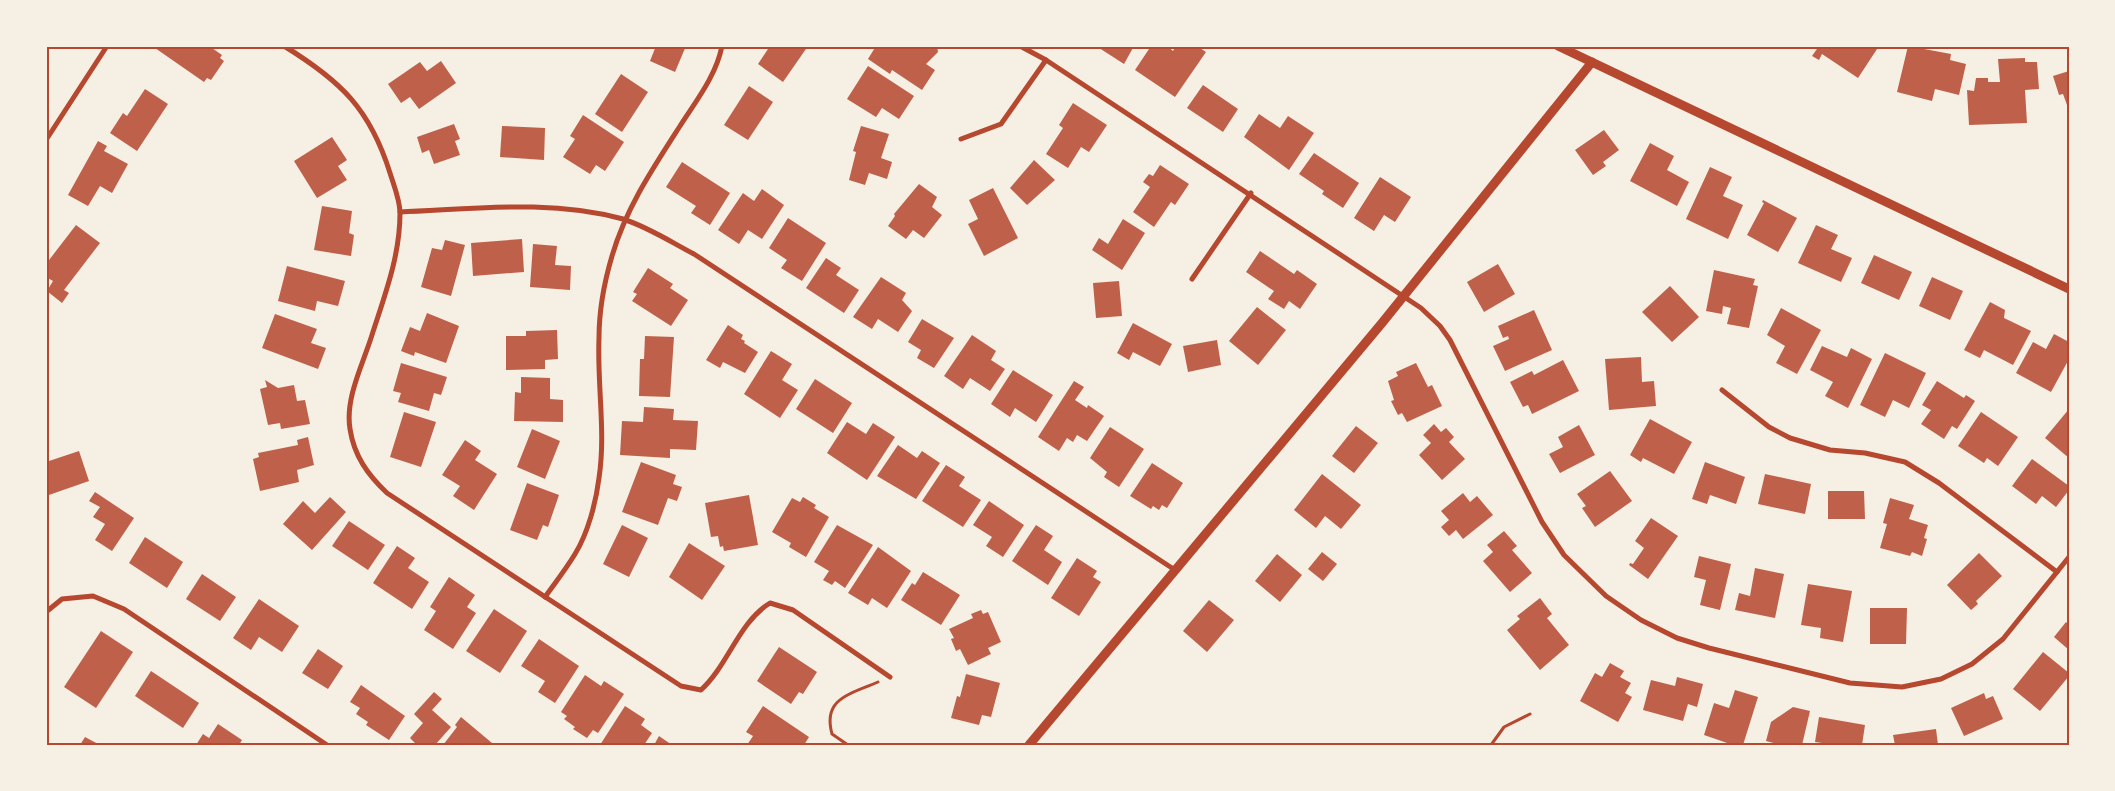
<svg xmlns="http://www.w3.org/2000/svg" width="2115" height="791" viewBox="0 0 2115 791" font-family="'Varela Round',sans-serif">
<style>
.building{fill:#bf614a}
.lines{fill:none;stroke-linecap:round;stroke-linejoin:round}
.path{stroke:#b5482f;stroke-width:3}
.minor{stroke:#b5482f;stroke-width:5}
.tertiary{stroke:#b5482f;stroke-width:9}
.neatline{fill:none;stroke:#b5482f;stroke-width:2}
</style>
<rect width="100%" height="100%" fill="#f6efe4"/>
<g class="building">
<polygon points="156,46 209,46 222,55 220,58 224,61 211,80 207,78 204,82 155,48"/>
<polygon points="656,46 686,46 675,72 650,61"/>
<polygon points="770,46 808,46 783,82 758,64"/>
<polygon points="876,46 937,46 938,52 926,64 935,70 922,90 892,70 890,74 868,59"/>
<polygon points="1096,46 1134,46 1124,64"/>
<polygon points="1151,46 1167,46 1173,51 1176,46 1197,46 1206,52 1175,97 1135,70"/>
<polygon points="1819,46 1879,46 1858,78 1822,54 1819,60 1812,56"/>
<polygon points="1908,46 1951,54 1950,60 1966,64 1959,95 1935,89 1932,101 1897,92"/>
<polygon points="2025,58 2025,62 2037,62 2039,89 2025,90 2027,123 1969,125 1967,90 1974,91 1976,78 1988,78 1988,82 2000,82 1998,59"/>
<polygon points="441,61 456,83 419,109 410,97 401,103 388,84 420,62 427,71"/>
<polygon points="868,66 914,96 899,119 882,108 876,117 847,99"/>
<polygon points="2069,71 2069,105 2067,105 2063,94 2059,95 2053,76"/>
<polygon points="621,74 648,92 622,132 595,114"/>
<polygon points="1203,85 1238,109 1223,132 1187,108"/>
<polygon points="749,86 773,102 748,140 724,125"/>
<polygon points="145,89 168,104 137,151 110,133 123,113 127,116"/>
<polygon points="1073,103 1107,125 1089,152 1081,147 1068,168 1046,154 1063,128 1059,125"/>
<polygon points="1259,114 1280,128 1288,116 1314,133 1289,170 1244,137"/>
<polygon points="583,115 624,142 605,171 596,165 590,174 563,157 575,139 570,136"/>
<polygon points="454,124 460,139 455,141 460,155 434,164 429,150 422,153 417,137"/>
<polygon points="502,126 545,128 544,160 500,157"/>
<polygon points="861,126 889,134 881,158 892,162 887,179 869,173 865,185 849,180 856,152 853,151"/>
<polygon points="1604,130 1619,150 1603,162 1606,166 1593,175 1575,150"/>
<polygon points="332,137 347,160 338,166 347,180 317,198 294,161"/>
<polygon points="98,141 107,146 104,151 128,164 112,193 100,186 88,206 68,195"/>
<polygon points="1650,143 1674,156 1667,170 1689,182 1677,206 1630,181"/>
<polygon points="1314,153 1359,183 1343,208 1322,194 1324,191 1299,174"/>
<polygon points="1034,160 1055,180 1027,205 1010,188"/>
<polygon points="682,162 730,193 710,225 691,213 696,206 666,187"/>
<polygon points="1160,165 1189,184 1175,205 1171,202 1154,227 1133,212 1150,187 1143,182 1149,174 1153,176"/>
<polygon points="1710,167 1732,177 1723,196 1743,205 1728,239 1686,219"/>
<polygon points="1380,177 1411,197 1395,222 1384,215 1374,231 1354,218"/>
<polygon points="919,184 937,197 932,207 942,215 924,238 913,230 906,239 888,226 895,216 894,214"/>
<polygon points="993,188 1018,238 984,256 968,224 978,219 969,200"/>
<polygon points="762,189 784,205 762,239 748,230 739,244 718,230 743,193 754,201"/>
<polygon points="1763,200 1797,218 1778,252 1747,235 1764,203 1762,202"/>
<polygon points="322,206 352,211 349,233 354,235 351,256 314,250"/>
<polygon points="788,218 826,243 802,281 781,268 787,260 769,248"/>
<polygon points="1123,219 1145,233 1122,270 1092,250 1099,238 1108,244"/>
<polygon points="76,225 100,243 64,290 69,293 62,303 47,291 53,281 46,277 46,264"/>
<polygon points="1816,225 1838,235 1831,249 1852,258 1841,282 1798,263"/>
<polygon points="522,239 524,272 473,276 471,243"/>
<polygon points="445,240 465,245 451,296 421,287 432,248 442,250"/>
<polygon points="533,244 557,246 555,265 571,266 570,290 530,287"/>
<polygon points="1260,251 1294,274 1297,270 1317,284 1300,309 1289,301 1284,309 1268,299 1274,291 1246,272"/>
<polygon points="1874,255 1912,272 1899,300 1861,283"/>
<polygon points="826,258 841,268 836,275 859,290 844,313 806,288"/>
<polygon points="1498,264 1515,294 1484,312 1467,282"/>
<polygon points="287,266 345,281 338,306 317,301 315,311 278,301"/>
<polygon points="648,268 673,284 670,288 688,300 671,326 632,301 637,294 633,292"/>
<polygon points="1714,270 1755,279 1753,285 1758,286 1749,328 1727,324 1731,308 1723,306 1722,314 1706,311"/>
<polygon points="881,277 906,293 902,300 912,311 898,332 878,319 872,329 853,317"/>
<polygon points="1932,277 1963,291 1950,320 1919,306"/>
<polygon points="1119,281 1122,316 1096,318 1093,283"/>
<polygon points="1670,286 1699,317 1672,342 1642,312"/>
<polygon points="1990,302 2005,310 2004,318 2031,331 2013,365 1984,350 1980,358 1964,350"/>
<polygon points="1257,307 1286,330 1258,365 1229,341"/>
<polygon points="1781,308 1821,330 1797,374 1776,363 1785,346 1767,335"/>
<polygon points="1534,310 1552,350 1505,371 1493,346 1509,339 1508,336 1503,338 1498,326"/>
<polygon points="427,313 459,326 446,363 415,352 414,356 401,351 410,327 420,331"/>
<polygon points="275,314 317,329 311,343 326,348 318,369 262,348"/>
<polygon points="922,319 954,338 934,368 917,358 921,350 908,342"/>
<polygon points="1133,323 1172,344 1160,366 1133,352 1129,360 1117,353"/>
<polygon points="728,325 743,335 741,339 745,341 744,343 758,352 745,373 723,362 720,368 706,360"/>
<polygon points="557,330 558,359 545,360 545,369 506,370 506,336 526,336 526,331"/>
<polygon points="2054,334 2069,342 2069,359 2051,392 2016,373 2033,342 2046,349"/>
<polygon points="972,335 996,351 991,360 1005,369 990,391 970,378 963,389 944,376"/>
<polygon points="645,336 674,337 670,397 639,396 640,359 644,359"/>
<polygon points="1217,340 1221,365 1188,372 1183,346"/>
<polygon points="1822,346 1847,357 1851,348 1872,359 1848,408 1825,396 1833,382 1810,370"/>
<polygon points="771,351 792,364 782,380 798,390 780,418 744,394"/>
<polygon points="1885,353 1926,373 1909,408 1893,400 1885,417 1860,405"/>
<polygon points="1641,357 1642,382 1654,381 1656,406 1609,410 1605,359"/>
<polygon points="1563,360 1579,391 1532,414 1528,405 1523,407 1510,382 1532,371 1534,375"/>
<polygon points="401,363 447,377 441,395 434,393 429,411 398,402 401,393 393,391"/>
<polygon points="1416,363 1428,387 1432,385 1442,406 1407,422 1402,413 1398,415 1391,401 1394,400 1388,381 1398,376 1396,372"/>
<polygon points="1013,370 1053,395 1036,422 1015,408 1010,417 991,404"/>
<polygon points="521,377 550,378 550,399 563,400 563,422 514,421 515,392 521,393"/>
<polygon points="815,379 852,403 833,433 796,409"/>
<polygon points="265,380 278,388 294,385 297,401 305,400 310,424 281,429 280,423 268,425 260,389 267,387"/>
<polygon points="1074,381 1084,387 1075,400 1087,408 1088,405 1104,416 1087,441 1077,435 1073,442 1067,438 1059,451 1038,437"/>
<polygon points="1937,381 1964,398 1966,395 1975,401 1957,429 1952,426 1944,439 1921,424 1931,410 1922,405"/>
<polygon points="644,407 674,409 673,420 698,421 696,450 670,449 670,458 620,455 622,421 643,422"/>
<polygon points="2069,409 2069,458 2045,438"/>
<polygon points="404,412 436,422 421,467 390,457"/>
<polygon points="1981,412 2018,437 1998,466 1987,458 1984,463 1958,446"/>
<polygon points="1650,419 1692,442 1674,474 1643,458 1641,462 1630,455"/>
<polygon points="847,422 866,434 873,423 895,437 867,480 827,453"/>
<polygon points="1434,424 1441,432 1446,428 1454,437 1449,442 1465,459 1442,480 1419,455 1431,443 1423,435"/>
<polygon points="1579,425 1595,455 1560,473 1549,454 1563,447 1558,437"/>
<polygon points="1356,426 1378,443 1354,473 1332,456"/>
<polygon points="1110,427 1144,449 1119,487 1104,477 1107,472 1090,458"/>
<polygon points="532,429 560,441 545,479 517,467"/>
<polygon points="308,437 314,465 297,470 299,482 260,491 253,459 259,457 258,453 298,445 297,440"/>
<polygon points="465,440 481,451 475,460 497,474 474,510 453,496 460,486 442,475"/>
<polygon points="898,445 917,458 922,451 940,463 916,499 877,476"/>
<polygon points="79,451 89,481 46,496 46,462"/>
<polygon points="2032,459 2069,486 2069,490 2056,507 2042,496 2036,504 2012,486"/>
<polygon points="641,462 676,475 673,484 682,487 677,501 668,498 658,525 622,512"/>
<polygon points="1705,462 1745,477 1736,504 1710,495 1707,504 1692,499"/>
<polygon points="1152,463 1183,483 1167,508 1162,505 1159,510 1153,506 1151,509 1130,496"/>
<polygon points="946,465 965,477 959,486 981,500 963,527 922,501"/>
<polygon points="1610,471 1632,501 1595,527 1582,508 1586,506 1577,494"/>
<polygon points="1322,474 1361,505 1341,529 1325,516 1316,528 1294,510"/>
<polygon points="1765,474 1811,484 1805,514 1758,504"/>
<polygon points="527,483 559,495 548,527 543,525 537,540 510,530"/>
<polygon points="1828,491 1864,491 1865,519 1828,519"/>
<polygon points="95,492 134,518 112,551 95,540 105,524 93,517 100,507 89,501"/>
<polygon points="1463,493 1470,502 1477,496 1493,515 1463,539 1456,530 1449,536 1441,527 1449,520 1441,511"/>
<polygon points="749,495 758,545 724,551 723,546 720,547 718,536 711,537 705,503"/>
<polygon points="330,497 346,512 312,550 283,524 303,501 315,513"/>
<polygon points="803,497 816,505 814,508 829,517 806,557 789,547 791,543 772,532 792,498 800,502"/>
<polygon points="1890,498 1914,505 1909,519 1928,525 1924,538 1927,539 1922,556 1912,552 1910,556 1880,548 1887,524 1883,523"/>
<polygon points="989,501 1024,525 1003,557 986,546 992,537 973,525"/>
<polygon points="1651,518 1678,536 1648,579 1629,565 1630,563 1633,564 1644,548 1635,541"/>
<polygon points="349,521 385,545 368,570 332,546"/>
<polygon points="622,525 648,538 629,577 603,564"/>
<polygon points="837,525 873,545 845,588 835,581 832,585 823,580 829,571 814,562"/>
<polygon points="1036,525 1053,536 1044,550 1062,562 1048,585 1012,561"/>
<polygon points="1504,531 1517,546 1512,550 1532,573 1510,592 1483,561 1493,552 1487,545"/>
<polygon points="145,537 183,562 167,588 129,563"/>
<polygon points="689,543 725,566 702,600 669,577"/>
<polygon points="397,546 415,558 408,568 429,582 412,609 373,583"/>
<polygon points="878,547 911,571 887,608 872,598 868,605 848,593"/>
<polygon points="1322,552 1337,564 1323,581 1308,569"/>
<polygon points="1979,553 2002,576 1976,601 1978,604 1971,610 1947,585"/>
<polygon points="1277,554 1302,575 1280,602 1255,581"/>
<polygon points="1699,556 1731,564 1720,610 1700,605 1706,580 1694,577"/>
<polygon points="1077,558 1097,571 1093,577 1101,582 1079,616 1051,598"/>
<polygon points="1755,568 1784,574 1775,618 1735,610 1739,593 1750,596"/>
<polygon points="923,572 960,595 941,625 901,600 912,583 915,585"/>
<polygon points="202,574 236,597 220,621 186,599"/>
<polygon points="449,577 475,595 467,607 476,613 453,649 424,630 436,611 430,607"/>
<polygon points="1808,584 1852,591 1843,642 1820,638 1821,628 1801,625"/>
<polygon points="1540,598 1552,614 1547,618 1569,645 1540,670 1507,630 1520,619 1517,616"/>
<polygon points="259,599 299,626 282,652 259,637 251,650 233,638"/>
<polygon points="1209,600 1234,620 1207,652 1183,631"/>
<polygon points="1870,608 1907,608 1906,644 1870,644"/>
<polygon points="494,609 527,631 500,673 466,651"/>
<polygon points="981,610 983,614 988,612 1001,642 988,648 991,654 968,665 960,649 956,651 951,639 954,638 949,629 973,618 971,614"/>
<polygon points="2066,622 2069,625 2069,650 2054,637"/>
<polygon points="101,631 133,652 96,708 64,687"/>
<polygon points="539,639 579,666 555,703 538,692 545,681 521,666"/>
<polygon points="779,647 817,672 803,694 799,692 791,704 757,681"/>
<polygon points="318,649 343,666 328,689 302,673"/>
<polygon points="2043,652 2069,673 2069,676 2040,711 2013,689"/>
<polygon points="1610,663 1624,671 1620,677 1631,683 1625,693 1632,697 1618,722 1580,701 1595,673 1602,677"/>
<polygon points="151,671 199,703 183,728 135,696"/>
<polygon points="966,674 1000,683 991,717 982,715 979,725 951,718 957,696 960,697"/>
<polygon points="585,675 601,686 604,681 624,694 598,733 593,730 587,738 573,729 575,727 564,719 567,716 561,712"/>
<polygon points="1677,677 1703,684 1697,707 1688,704 1683,721 1643,710 1651,680 1675,686"/>
<polygon points="361,685 405,716 389,740 366,725 368,722 356,714 360,708 350,702"/>
<polygon points="1735,690 1758,697 1743,745 1733,745 1704,735 1714,703 1729,708"/>
<polygon points="434,692 442,699 432,710 451,727 435,745 417,745 410,738 423,723 414,714"/>
<polygon points="1984,693 1986,699 1993,696 2003,719 1964,736 1951,708"/>
<polygon points="625,706 645,719 641,725 652,733 644,745 600,745"/>
<polygon points="763,706 809,737 804,745 747,745 753,736 746,732"/>
<polygon points="1793,707 1810,711 1802,745 1781,745 1766,741 1771,722"/>
<polygon points="461,717 492,743 491,745 443,745 457,727 455,725"/>
<polygon points="1819,717 1865,725 1862,745 1822,745 1822,743 1815,742"/>
<polygon points="218,724 242,740 239,745 196,745 203,734 209,738"/>
<polygon points="1936,729 1938,745 1895,745 1893,735"/>
<polygon points="659,736 672,745 654,745"/>
<polygon points="85,737 100,745 80,745"/>
</g>
<g class="lines">
<g class="path">
<path d="M848,745L832,734C822,698 851,694 878,682"/>
<polyline points="1192,745 1196,745"/>
<polyline points="1491,745 1504,727 1530,714"/>
</g>
<g class="minor">
<path d="M284,46C341,81 370,109 390,173C394,186 400,200 400,213C400,257 384,297 371,338C362,366 345,399 350,429C354,456 368,475 387,493L681,686L701,690C729,664 738,623 770,603L793,610L890,677"/>
<polyline points="1020,46 1046,60 1421,308 1440,326 1450,340 1542,522 1564,555 1606,596 1641,620 1677,638 1709,648 1850,683 1902,687 1941,679 1972,664 2003,639 2069,557"/>
<polyline points="961,139 1001,124 1046,60"/>
<polyline points="46,140 107,46"/>
<path d="M400,212C475,209 550,199 623,219C648,227 671,242 694,254L1175,570"/>
<polyline points="1192,279 1251,193"/>
<polyline points="1722,390 1769,427 1790,438 1830,450 1865,453 1905,462 1939,483 2057,572"/>
<path d="M545,597C555,583 566,569 575,554C588,533 596,502 599,478C606,432 597,385 599,338C599,310 604,283 612,256C626,208 653,168 680,126C696,101 716,76 722,46"/>
<polyline points="46,612 62,599 93,596 124,609 327,745"/>
</g>
<g class="tertiary">
<polyline points="1558,46 2069,289"/>
<polyline points="1029,745 1382,323 1592,62"/>
</g>
</g>
<rect width="2115" height="791" fill="none" stroke="#f6efe4" stroke-width="95"/>
<rect x="48" y="48" width="2020" height="696" class="neatline"/>
</svg>
